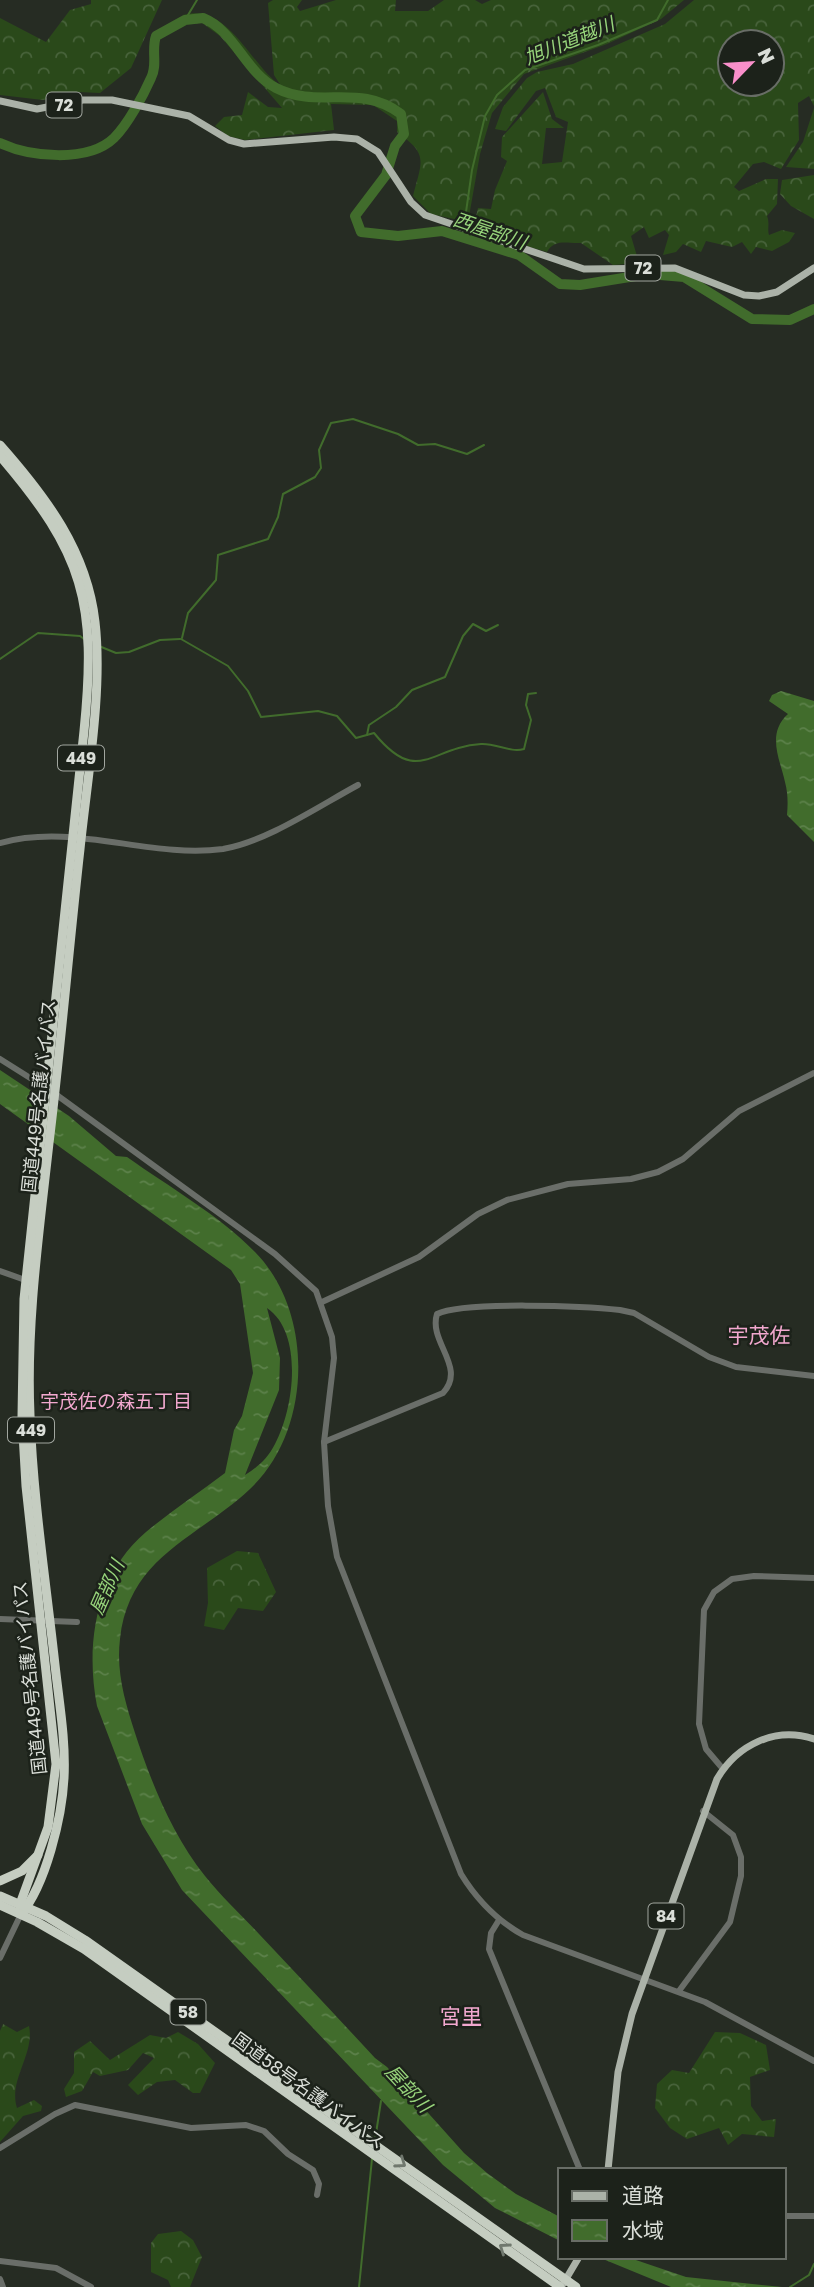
<svg xmlns="http://www.w3.org/2000/svg" width="814" height="2287" viewBox="0 0 814 2287" font-family="'Golos Text','Noto Sans JP',sans-serif">
<style>
.forest{fill:url(#forest-crowns);fill-rule:evenodd}
.water{fill:url(#water-ripples);fill-rule:evenodd}
.lines{fill:none;stroke-linecap:round;stroke-linejoin:round}
.stream{stroke:#416c2c;stroke-width:2}
.river{stroke:#416c2c;stroke-width:10}
.minor{stroke:#6a6e69;stroke-width:6}
.major{stroke:#abb2a8;stroke-width:7}
.highway{stroke:#c5cdc1;stroke-width:9}
.oneway{stroke:#70786e}
.labels{text-anchor:middle;dominant-baseline:central;stroke-width:5;stroke-linejoin:round;paint-order:stroke}
.shield{fill:#1c221a;stroke:#a1a69f;stroke-width:2}
.shield-label{font-size:16px;font-weight:bold;fill:#daded8}
.street-label{font-size:18px;fill:#daded8;stroke:#1c221a}
.water-label{font-size:19px;font-style:italic;fill:#97d47b;stroke:#1c221a}
.neighbourhood-label{font-size:19px;fill:#f2a8cf;stroke:#1c221a}
.quarter-label{font-size:21px;fill:#f2a8cf;stroke:#1c221a}
</style>
<defs>
<pattern id="forest-crowns" width="20" height="18" patternUnits="userSpaceOnUse" patternTransform="scale(1.75)"><rect width="20" height="18" fill="#2a491a"/><path d="M2 6a3 3 0 1 1 6 0M12 15a3 3 0 1 1 6 0" fill="none" stroke="#48633b"/></pattern>
<pattern id="water-ripples" width="26" height="14" patternUnits="userSpaceOnUse" patternTransform="scale(1.75)"><rect width="26" height="14" fill="#416c2c"/><path d="M2 4q2-2 4 0t4 0M15 11q2-2 4 0t4 0" fill="none" stroke="#5c814a"/></pattern>
</defs>
<rect width="100%" height="100%" fill="#262c23"/>
<g class="forest">
<polygon points="91,0 162,0 131,68 100,93 79,92 43,100 0,95 0,18 46,42 70,10 91,4"/>
<path d="M273,0H302L297,7L300,11L336,0H396L395,11H428L444,0H475L482,4L491,0H684L661,19L607,44L524,74L492,113L480,154L468,222L431,214L413,196C422,160 429,155 397,132V121L373,105L331,104L334,130L245,140L228,136L215,126L224,117L242,115L248,92L268,107L282,108L220,36L202,23L184,24L183,15C228,2 250,65 281,86L274,75L268,3Z"/>
<path d="M694,0H814V106L809,96L798,103L799,140L781,169L764,162L753,164L734,187L739,191L766,179H778L777,204L767,216C770,223 767,229 769,235L782,230L795,233L789,242L772,251L756,247L751,254L742,242L732,247L706,241L701,252L683,244L676,252L663,255L669,235L665,230L649,238L644,227L631,236L639,263L613,265L581,243C568,244 555,238 547,252L473,230L478,208L491,209L495,190L507,161L501,157L502,137L543,92L552,119L564,128H546L542,164L562,162L568,122L556,117L545,88L536,91L506,131L495,129L503,107L527,78L537,72L573,64L665,24ZM730,42H772V84H730Z"/>
<polygon points="814,108 814,169 786,167 803,142"/>
<polygon points="814,175 814,219 791,206 780,194 782,180"/>
<polygon points="237,1551 258,1553 276,1592 263,1611 238,1608 224,1630 204,1626 208,1603 207,1568"/>
<path d="M3,2024L17,2032L29,2026C35,2054 8,2080 17,2108L34,2100L42,2106L41,2111L23,2116L0,2142V2031Z"/>
<polygon points="178,2032 198,2044 215,2063 200,2093 193,2093 175,2080 157,2082 138,2095 128,2085 154,2058 143,2053 128,2070 100,2076 93,2072 82,2091 66,2097 64,2089 74,2073 74,2052 90,2041 110,2060 150,2035 166,2038"/>
<polygon points="715,2032 740,2033 766,2045 770,2070 750,2077 751,2106 762,2121 776,2119 774,2137 742,2134 728,2145 719,2128 687,2139 670,2128 655,2108 657,2084 672,2070 689,2073"/>
<polygon points="181,2231 193,2240 202,2257 190,2287 171,2287 168,2280 151,2272 151,2243 158,2234"/>
</g>
<g class="water">
<path d="M781,691L814,701V842L787,815C788,804 788,793 785,782C780,759 766,734 788,714L769,701L772,695Z"/>
<path d="M0,1070L69,1116L116,1156L127,1157C169,1187 219,1215 255,1252C315,1313 312,1431 250,1489C198,1538 129,1556 120,1639C116,1672 125,1702 135,1733C151,1782 172,1835 205,1876C221,1896 241,1915 259,1934C298,1975 337,2017 375,2058L387,2067L464,2153L487,2173L516,2194L560,2217V2241L495,2208L443,2165L182,1890L142,1824L97,1706C85,1644 96,1574 146,1532C171,1511 199,1493 225,1473L234,1430L242,1416L253,1373L240,1284L231,1270L0,1104ZM267,1308C304,1333 294,1409 275,1444C268,1458 258,1467 245,1475L279,1390L280,1358Z"/>
<polygon points="598,2257 627,2257 686,2277 782,2287 671,2287"/>
</g>
<g class="lines">
<g class="stream">
<polyline points="185,20 197,0"/>
<polyline points="464,226 472,170 485,116 497,95 525,70 598,45 657,20 668,0"/>
<polyline points="461,239 463,232"/>
<polyline points="182,638 188,613 216,580 218,555 268,539 278,517 283,494 315,477 321,468 319,450 331,423 353,419 398,434 418,445 435,444 467,454 484,445"/>
<path d="M181,639L228,666L248,691L261,717L318,711L337,716L356,738L374,733C418,787 430,747 481,744C496,743 510,753 524,749L531,720L526,705L528,694L536,693"/>
<polyline points="99,646 116,653 129,652 160,640 180,639"/>
<polyline points="0,659 38,633 80,636 84,639"/>
<polyline points="367,735 369,725 396,707 412,690 445,677 463,636 473,624 486,631 498,625"/>
<polyline points="375,2140 381,2101"/>
<polyline points="359,2287 372,2159"/>
<polyline points="790,2287 809,2275 814,2264"/>
</g>
<path class="river" d="M0,143C30,157 88,163 114,138C128,124 143,96 151,78C158,65 151,50 156,36L185,20L203,18C235,31 245,72 276,88C319,110 359,82 401,114L404,134L395,146L386,175L355,216L361,232L398,236L442,231L519,255L560,284L580,285L648,274L684,277L752,319L790,320L814,309"/>
<g class="minor">
<path d="M0,843C75,822 149,859 223,849C266,842 319,806 358,785"/>
<path d="M0,1059L54,1093L275,1254L316,1291L332,1337L334,1358L324,1442L328,1506L337,1557L461,1874C477,1900 496,1920 523,1935L705,2002L814,2061"/>
<polyline points="0,1271 28,1281"/>
<polyline points="322,1302 419,1257 478,1214 507,1200 568,1184 631,1179 658,1172 683,1159 739,1111 814,1073"/>
<path d="M324,1442L443,1393C467,1367 428,1342 437,1314C463,1301 587,1306 620,1310L634,1313L709,1357L736,1367L814,1376"/>
<polyline points="0,1619 77,1622"/>
<polyline points="723,1769 706,1749 699,1724 704,1610 714,1592 732,1579 754,1576 814,1578"/>
<polyline points="499,1920 491,1933 489,1949 580,2170"/>
<polyline points="0,1958 21,1914"/>
<polyline points="679,1991 730,1922 741,1876 741,1857 733,1835 703,1811"/>
<polyline points="0,2148 55,2114 75,2105 191,2128 246,2125 264,2131 288,2154 313,2170 319,2184 317,2195"/>
<polyline points="784,2216 814,2216"/>
<polyline points="0,2261 56,2268 91,2287"/>
<polyline points="0,2279 3,2287"/>
</g>
<g class="major">
<polyline points="0,101 37,109 83,100 112,100 189,116 229,140 244,144 334,137 357,139 378,152 411,202 425,215 584,269 675,268 744,295 759,296 777,292 814,268"/>
<path d="M608,2170L618,2072L632,2014L717,1779C737,1745 775,1726 814,1739"/>
<polyline points="563,2284 579,2257"/>
</g>
<g class="highway">
<path d="M0,445C46,497 87,551 95,622C103,691 87,779 80,849C69,947 61,1045 49,1143C39,1233 26,1325 30,1415C33,1499 46,1582 55,1665C59,1702 66,1740 64,1778C62,1817 46,1884 21,1914"/>
<path d="M0,456C84,554 97,602 84,731L24,1299L22,1416L26,1486L56,1764L48,1827L20,1904L21,1914"/>
<polyline points="0,1881 22,1871 38,1855"/>
<polyline points="0,1896 46,1916 85,1940 576,2287"/>
<polyline points="0,1905 37,1922 84,1949 560,2287"/>
</g>
</g>
<defs><path id="oneway-chevron" d="M-2-3.5L2.5 0L-2 3.5" fill="none" stroke-width="1.6" stroke-linecap="round" stroke-linejoin="round" transform="scale(1.75)"/></defs>
<g class="oneway">
<use href="#oneway-chevron" transform="translate(401 2163) rotate(35)"/>
<use href="#oneway-chevron" transform="translate(504 2248) rotate(-145)"/>
</g>
<g class="labels">
<g class="shield">
<rect x="46.5" y="92.5" width="35" height="25" rx="5"/>
<rect x="625.5" y="255.5" width="35" height="25" rx="5"/>
<rect x="58" y="745.5" width="46" height="25" rx="5"/>
<rect x="8" y="1417.5" width="46" height="25" rx="5"/>
<rect x="648.5" y="1903.5" width="35" height="25" rx="5"/>
<rect x="170.5" y="1999.5" width="35" height="25" rx="5"/>
</g>
<g class="shield-label">
<text x="64" y="105">72</text>
<text x="643" y="268">72</text>
<text x="81" y="758">449</text>
<text x="31" y="1430">449</text>
<text x="666" y="1916">84</text>
<text x="188" y="2012">58</text>
</g>
<g class="street-label">
<text transform="translate(38 1096) rotate(-84)">国道449号名護バイパス</text>
<text transform="translate(29 1678) rotate(-96)">国道449号名護バイパス</text>
<text transform="translate(309 2090) rotate(36)">国道58号名護バイパス</text>
</g>
<g class="water-label">
<text transform="translate(569 40) rotate(-22)">旭川道越川</text>
<text transform="translate(490 230) rotate(19)">西屋部川</text>
<text transform="translate(106 1587) rotate(-66)">屋部川</text>
<text transform="translate(409 2088) rotate(47)">屋部川</text>
</g>
<g class="neighbourhood-label">
<text x="116" y="1400">宇茂佐の森五丁目</text>
</g>
<g class="quarter-label">
<text x="759" y="1335">宇茂佐</text>
<text x="461" y="2016">宮里</text>
</g>
</g>
<rect x="558" y="2168" width="228" height="91" fill="#1c221a" stroke="#686d66" stroke-width="2"/>
<rect x="572" y="2191" width="35" height="10" fill="#abb2a8" stroke="#686d66" stroke-width="2"/>
<text x="622" y="2203" font-size="21" fill="#daded8">道路</text>
<rect x="572" y="2220" width="35" height="21" fill="url(#water-ripples)" stroke="#686d66" stroke-width="2"/>
<text x="622" y="2238" font-size="21" fill="#daded8">水域</text>
<g transform="translate(751 63) rotate(65)"><circle r="33" fill="#1c221a" stroke="#686d66" stroke-width="2"/>
<path d="M0-5L12 26L0 18L-12 26Z" fill="#f98fca"/>
<text y="-10" font-size="19" font-weight="bold" text-anchor="middle" fill="#daded8">N</text>
</g>
</svg>
